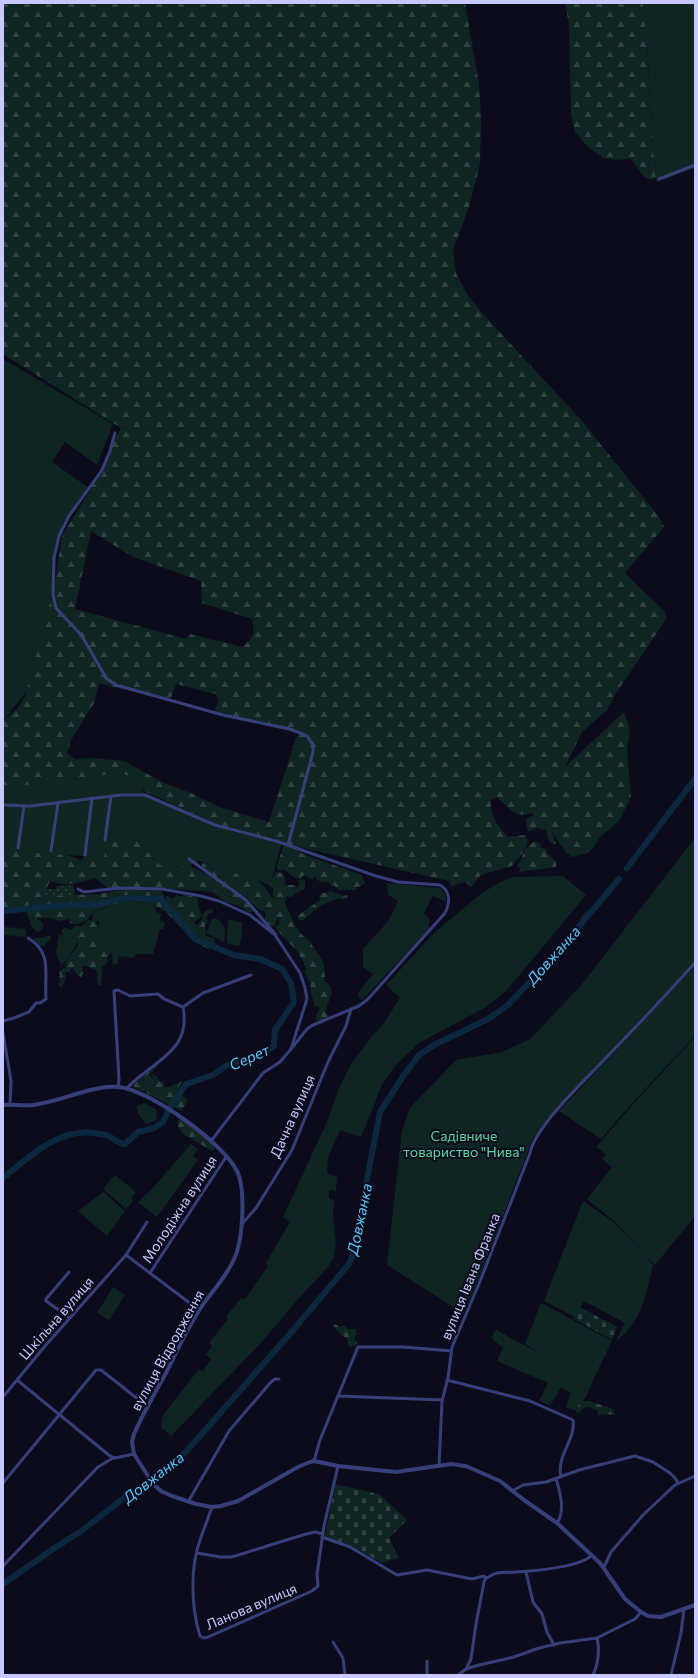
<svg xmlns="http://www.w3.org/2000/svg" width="698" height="1678" viewBox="0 0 698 1678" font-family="Commissioner,sans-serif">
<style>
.grass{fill:url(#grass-dots)}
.forest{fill:url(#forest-firs);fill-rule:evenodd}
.cemetery{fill:url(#cemetery-stones)}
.garden{fill:#0f2521}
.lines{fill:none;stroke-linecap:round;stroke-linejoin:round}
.river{stroke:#0c283f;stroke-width:6}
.minor{stroke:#373f7a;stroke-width:3}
.tertiary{stroke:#373f7a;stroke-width:4}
.labels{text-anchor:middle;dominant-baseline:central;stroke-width:4;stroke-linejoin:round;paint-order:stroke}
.street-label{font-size:14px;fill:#c7c9fe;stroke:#0c0b1c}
.park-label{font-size:14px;fill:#56dca5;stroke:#0c0b1c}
.water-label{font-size:15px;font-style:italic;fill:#57c9fc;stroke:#0c0b1c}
</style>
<defs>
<pattern id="grass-dots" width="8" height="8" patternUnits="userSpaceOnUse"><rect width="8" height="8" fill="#0f2521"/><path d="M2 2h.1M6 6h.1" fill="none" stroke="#304342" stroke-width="1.8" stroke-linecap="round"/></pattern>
<pattern id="forest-firs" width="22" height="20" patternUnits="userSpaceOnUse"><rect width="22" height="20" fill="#0f2521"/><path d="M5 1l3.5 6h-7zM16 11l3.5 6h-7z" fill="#304342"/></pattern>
<pattern id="cemetery-stones" width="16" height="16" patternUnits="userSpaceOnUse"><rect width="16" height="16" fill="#0f2521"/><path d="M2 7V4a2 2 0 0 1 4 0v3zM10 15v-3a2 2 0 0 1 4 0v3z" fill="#304342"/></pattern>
</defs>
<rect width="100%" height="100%" fill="#0c0b1c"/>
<polygon class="grass" points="73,885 75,895 48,899 44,893 45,889 56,889 56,886"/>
<g class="forest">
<path d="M3,3H465L479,84L481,118L480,164L469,207L453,250L456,273L467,294L482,313L582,421L659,517L664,527L625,573L664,611L667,618L616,693L607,710L582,732L565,767L624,712L630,729L627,751L631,797L619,821L600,837L593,848L587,853L572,857L564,850L552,832L556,843L554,844L549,841L546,830L537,828L528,832L526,819L532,816L535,817L531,813C515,819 508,807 497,797L491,800C489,815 498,826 508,837L525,835L528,841L525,849L512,866L481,875L471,887L466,882L451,886L449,881L286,844L303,854L362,875L365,883L359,887L357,886L356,890H338L334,885L331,887L330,883L321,882L316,879V876L313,879L304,875L300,879C294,877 290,876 286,870H278L277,865L284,844L220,826L144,791L133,780L43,786H3V721L17,709L25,697L34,655L54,589L62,536L89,492L121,428L3,354ZM91,531L133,557L201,581L202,603L252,619C255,634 254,636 243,647L190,634L186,639L75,609ZM99,683L170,701L176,684L216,694L219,701L214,712L300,734L296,738L269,822L219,807L193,794L164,783L124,761L91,758L75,759L67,753L71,740L94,703Z"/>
<path d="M565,3H643L647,38L651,126L656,178C642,185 638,163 629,158L619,160L603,158L588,147L575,132L571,114L569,25Z"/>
<path d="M107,838L136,839L152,850L153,859C163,865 174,872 185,864L186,856L192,867L217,879L202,867V864L203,863L214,865L235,873L243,874L247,878C259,877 267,889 272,898L276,897L273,896V889L270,884L275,872L282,873L285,879V885H295L297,889L300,883L298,880H305V889C300,891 295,893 291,897L287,896L286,901H284L296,927L301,934L310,942L321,958L324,965L325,981L330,986L332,992L325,1012L329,1016L328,1018L321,1021L316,1020V1016L320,1008L315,1005L311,994L310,983L305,972L306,967L297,951L276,929V926L280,924L278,916L275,925L272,926L265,921V912L258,909L247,898L220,880C231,888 250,898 253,912H248L239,906L223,901L214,892L147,887L108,888L95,878C79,883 66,887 50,881L44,894L47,896L99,894L123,889L161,891L165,896L164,899L158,896L152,899C169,900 189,938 209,946V950C204,946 197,943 192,938C184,932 178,924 170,916C147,893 120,902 93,911C88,921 82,926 70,923L69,919L59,921C53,917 42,917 35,919L40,920L44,926L40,931L37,932L31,926L30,921L34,919L30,920L26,911L29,908H36L39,909L55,906L44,904L3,909V849L47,853L54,851L81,860L90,852L103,855L107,850L103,843ZM123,895L149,898H126L103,902L101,905L95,906H58L76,904L83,905Z"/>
<path d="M536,841L540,844L541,848L546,849L548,854L556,862V867L519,872L520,868L517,866L518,864L521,861C522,853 527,844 536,841Z"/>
<path d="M330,891L344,896L347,895L348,898C342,901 340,898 336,899C324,903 311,912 303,920H299L297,916L320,900L319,897L322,893H327Z"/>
<polygon points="184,894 198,898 197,903 202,915 194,923 197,925 202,920 202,916 205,911 213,909 213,912 208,914 206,919 209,922 205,925 206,936 214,938 216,945 215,946 207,944 198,939 165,900 167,896 172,899 177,895 182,897"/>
<path d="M590,908L593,911C590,920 581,924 579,933L573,935L571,940H568V938L572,933V929L578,926L581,917Z"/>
<polygon points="88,920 96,922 101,931 113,943 113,952 107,957 107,960 109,961 102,967 101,985 98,985 97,971 85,965 82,967 83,974 81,977 77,975 73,968 70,969 70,972 65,972 65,980 62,988 57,984 61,982 59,978 60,975 59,972 61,969 65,968 66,962 78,945 77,940 72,937 65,937 61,931 64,927 70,930 76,926 82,926"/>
<polygon points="51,935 51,938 44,946 41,946 34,940 35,938 41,938"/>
<path d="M155,1066H157L151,1073L157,1077L160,1082L163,1081L165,1087H169L182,1081L170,1105L132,1086ZM150,1073L157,1082C150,1088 146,1087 137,1085Z"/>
<polygon points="182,1095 188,1101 181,1111 173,1106 176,1100"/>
<path d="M178,1120H182L215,1144V1149L212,1151L185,1135C180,1131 177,1127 178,1120Z"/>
<polygon points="335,1324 340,1327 344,1325 348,1329 355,1329 357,1334 353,1338 356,1340 357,1344 351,1347 348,1345 348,1340 333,1327"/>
<path d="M590,1383L592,1384L583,1401H590L613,1409L615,1415L601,1414L598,1416V1411C587,1405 587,1406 579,1413H577L576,1409Z"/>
</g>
<g class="cemetery">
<polygon points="580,1307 617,1327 612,1340 574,1319"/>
<polygon points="335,1484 379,1494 407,1520 389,1538 399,1558 382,1563 349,1545 325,1537"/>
</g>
<g class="garden">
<polygon points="643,3 695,3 695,168 657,182 656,178 651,126 647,38"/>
<polygon points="3,359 113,424 97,465 65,442 52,462 89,488 60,532 56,552 54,583 49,607 26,692 3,721"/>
<polygon points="120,773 135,778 144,793 175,806 234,832 282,842 270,885 200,861 187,866 164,869 137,841 109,839 104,857 47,854 3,849 3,785 18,786"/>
<polygon points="695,838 695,962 590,1073 533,1138 473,1293 463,1313 387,1265 402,1131 410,1108 456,1060 502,1052 530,1039 579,988"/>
<polygon points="563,876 586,895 507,990 486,1007 419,1043 395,1066 382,1085 361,1137 340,1130 328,1157 327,1173 337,1177 336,1191 329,1190 329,1198 334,1200 333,1214 336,1242 334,1256 328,1267 292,1306 260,1344 171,1436 161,1427 163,1415 199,1369 203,1371 211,1359 206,1355 212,1346 209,1343 228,1319 226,1317 241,1298 245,1299 268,1266 266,1263 290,1222 283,1217 327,1122 340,1086 351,1064 372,1036 382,1026 400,998 386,985 435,932 482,893 500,882 513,877"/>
<path d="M387,883L440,888L445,894L446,902L433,896L424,913L429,918V929L362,1000L358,996V993L373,974L363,967V949C378,932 390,923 398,901L388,895Z"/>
<polygon points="124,901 149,903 157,907 155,911 161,914 160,920 165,923 163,929 160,929 153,954 135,954 135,957 129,958 128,956 118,957 118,964 113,965 111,942 100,940 99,921 92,921 92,912"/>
<polygon points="3,918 5,927 26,929 26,937 5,935 3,938"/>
<polygon points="214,918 219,920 225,928 224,942 206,933 212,919"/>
<polygon points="228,919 242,923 242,935 239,946 227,943"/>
<polygon points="59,934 76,939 78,942 67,960 61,965 56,952"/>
<polygon points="695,966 695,1036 634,1101 601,1139 559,1111"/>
<path d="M695,1037V1216L655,1265L645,1255L653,1265C646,1294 642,1322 616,1341L625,1323L584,1301L575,1317L544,1301L583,1201L612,1221L644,1253L614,1221L587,1199L612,1167L602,1159L606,1154L596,1147L635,1102Z"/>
<polygon points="149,1074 157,1082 149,1088 137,1085"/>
<polygon points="144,1103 157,1110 156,1120 146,1124 138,1113 137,1106"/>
<polygon points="191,1144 198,1149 193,1156 198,1160 157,1217 138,1202 152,1189"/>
<polygon points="115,1175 136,1192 131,1198 133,1201 126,1209 103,1189"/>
<polygon points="103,1192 125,1211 107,1236 78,1211"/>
<polygon points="113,1287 125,1295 109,1320 97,1313"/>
<polygon points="541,1303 612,1341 592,1382 575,1411 566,1407 571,1393 561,1387 550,1406 539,1401 548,1383 497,1361 503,1348 491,1338 496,1330 541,1354 525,1344"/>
</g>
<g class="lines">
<g class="river">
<polyline points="627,868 695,779"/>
<path d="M3,911L53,906L95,905L124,898L161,899L195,939L234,955L260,959L282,969L291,983L294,1002L275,1030L274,1046L265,1052L226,1066L213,1075L186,1084L169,1109L163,1122L154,1128L138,1132L125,1144C117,1143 114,1138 106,1135C103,1134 98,1134 94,1133C58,1128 29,1157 3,1178"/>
<polyline points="3,1584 56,1547 80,1532 120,1501 158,1476 185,1453 288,1336 349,1264 356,1246 365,1190 380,1112 404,1075 419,1055 436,1044 488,1019 508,1005 553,957 619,879"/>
</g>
<g class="minor">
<polyline points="659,179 695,165"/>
<polyline points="115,433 110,451 102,470 69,516 59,536 54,558 53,595 56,608 82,636 106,678 116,685 223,715 290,729 307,736 313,745 313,752 288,845"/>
<path d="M3,805L30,806L121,795H145L215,825L276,841L376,876L398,882L440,885C451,891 450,903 445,913L368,999L359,1006L313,1025L307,1029L291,1049"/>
<polyline points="105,840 111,796"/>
<polyline points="18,848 24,806"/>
<polyline points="51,851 58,803"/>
<polyline points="85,855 92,798"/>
<polyline points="189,859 246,900 276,935"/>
<polyline points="78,889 84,892 119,888 162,889 201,896 219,901 250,915 275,935 300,973 305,988 307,999 291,1049 280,1062 263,1073 211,1141"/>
<polyline points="183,1007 203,993 251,975"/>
<path d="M3,1021L14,1018L29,1012L36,1003H40L46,999C44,973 53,953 28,938"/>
<polyline points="3,1033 11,1081 10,1105"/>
<path d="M118,1087L119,1079L114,991L118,990L130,996L158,994L164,999L183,1007C192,1052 152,1061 127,1088"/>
<polyline points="242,1224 256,1208 292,1150 328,1062 346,1026 351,1009"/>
<polyline points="126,1255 199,1310"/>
<polyline points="69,1272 46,1299 46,1301 70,1318"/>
<polyline points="150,1273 226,1157"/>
<polyline points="17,1380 110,1456 115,1458 134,1454"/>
<path d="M447,1380L530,1401L573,1420C576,1440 556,1455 561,1477"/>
<polyline points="338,1396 442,1400"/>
<polyline points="3,1397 45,1346 126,1255 147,1222"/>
<polyline points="314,1461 320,1440 358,1347 403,1347 451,1351"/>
<path d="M439,1466L442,1401L448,1378L452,1347L479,1284L530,1153C535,1127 584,1081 603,1061C634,1029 665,996 695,963"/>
<path d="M556,1479C560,1491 565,1512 557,1523"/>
<polyline points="3,1483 96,1370 101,1370 148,1407"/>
<polyline points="512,1491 523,1485 546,1482 579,1470 635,1456 653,1462 670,1473 675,1478 678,1483"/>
<polyline points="188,1502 229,1431 271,1382 275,1379 279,1379"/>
<path d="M212,1507C208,1518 204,1529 200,1540C190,1568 191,1607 200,1636L204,1638L208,1637L312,1591L318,1586L317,1574L324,1526L338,1466"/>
<path d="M322,1537L350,1547L397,1575L427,1570L472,1579L484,1576L486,1578C490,1577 491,1575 494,1574C500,1571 510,1573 516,1572C534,1571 581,1567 592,1555"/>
<polyline points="197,1553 220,1557 232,1557 306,1534 315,1532 323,1534"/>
<polyline points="3,1566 98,1467 113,1458"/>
<polyline points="604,1567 611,1552 643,1515 675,1485 695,1476"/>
<polyline points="526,1572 533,1602 542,1614 547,1632 554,1645"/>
<polyline points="333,1642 343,1658 345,1675"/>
<polyline points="466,1669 471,1659 476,1624 484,1582 486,1578"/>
<polyline points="427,1675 427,1661"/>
<polyline points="458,1675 466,1669 479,1665 514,1657 539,1648 560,1643 597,1638 635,1619 641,1612"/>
<path d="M593,1675C598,1665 600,1650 597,1638"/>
<polyline points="671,1675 681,1633 684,1609"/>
</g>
<path class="tertiary" d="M3,1105C15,1104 27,1107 39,1104C64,1100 93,1085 118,1087C149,1089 223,1143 237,1171C246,1189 243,1241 234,1259C226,1278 211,1292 200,1309C187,1329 177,1351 166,1373C155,1393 143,1413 134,1434L132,1442L134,1454L153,1484L161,1491L172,1496L196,1504L212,1507L221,1506L238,1501L298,1467L310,1462L314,1461L338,1466L396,1472L451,1464L466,1466L500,1481L524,1500L557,1523L600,1563L625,1599L641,1612L648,1616L661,1617L695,1605"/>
</g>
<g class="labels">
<g class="street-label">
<text transform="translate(292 1116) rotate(-66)">Дачна вулиця</text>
<text transform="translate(179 1209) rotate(-57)">Молодіжна вулиця</text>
<text transform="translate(470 1276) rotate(-68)">вулиця Івана Франка</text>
<text transform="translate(56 1318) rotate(-49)">Шкільна вулиця</text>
<text transform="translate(167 1350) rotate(-61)">вулиця Відродження</text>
<text transform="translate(251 1606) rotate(-23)">Ланова вулиця</text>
</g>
<g class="park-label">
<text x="464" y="1135">Садівниче<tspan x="464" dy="16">товариство "Нива"</tspan></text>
</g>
<g class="water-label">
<text transform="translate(553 955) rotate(-48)">Довжанка</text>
<text transform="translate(249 1057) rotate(-24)">Серет</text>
<text transform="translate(359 1219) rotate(-78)">Довжанка</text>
<text transform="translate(153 1477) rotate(-38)">Довжанка</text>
</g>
</g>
<rect width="698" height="1678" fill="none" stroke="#c7c9fe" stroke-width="8"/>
</svg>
